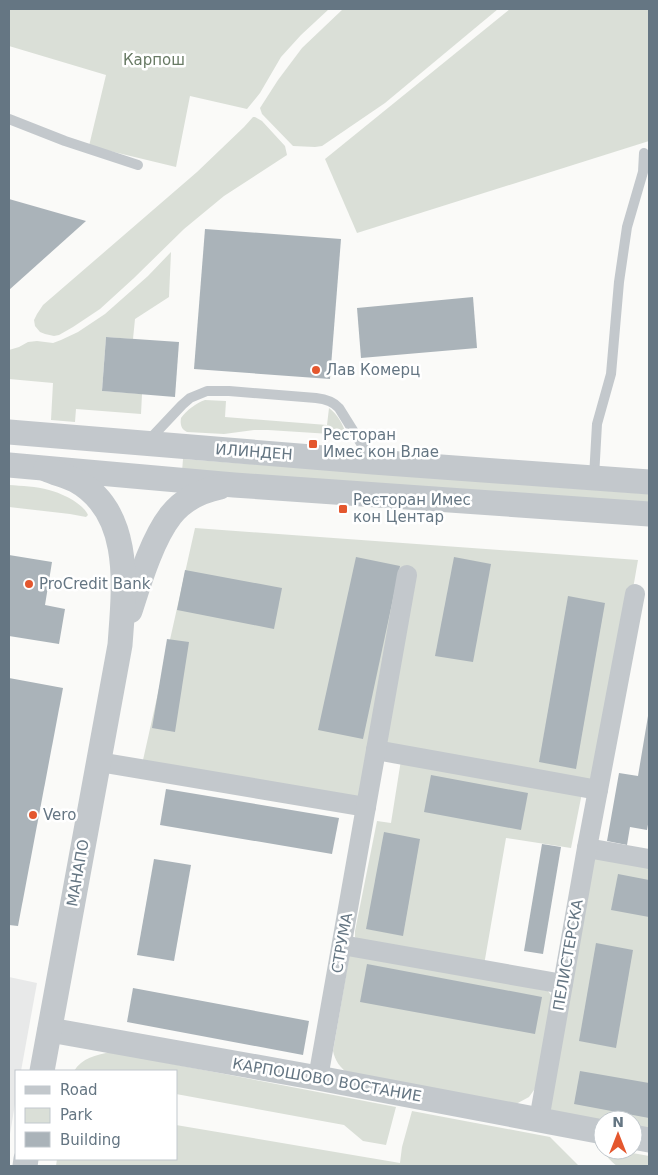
<svg xmlns="http://www.w3.org/2000/svg" width="658" height="1175" viewBox="0 0 658 1175" font-family="'DejaVu Sans',sans-serif">
<style>
.built{fill:#e8e9e9}
.green{fill:#dadfd7}
.building{fill:#aab3b9}
.lines{fill:none;stroke-linecap:round;stroke-linejoin:round}
.service{stroke:#c3c8cc;stroke-width:10}
.minor{stroke:#c3c8cc;stroke-width:20}
.tertiary{stroke:#c3c8cc;stroke-width:25}
.poi-dot{fill:#e4572e;stroke:#fff;stroke-width:2}
.labels{text-anchor:middle;dominant-baseline:central;stroke-width:5;stroke-linejoin:round;paint-order:stroke}
.park-label{font-size:15px;fill:#687a64;stroke:#fff}
.poi-label{font-size:15px;fill:#657683;stroke:#fff;text-anchor:start}
.street-label{font-size:15px;fill:#657683;stroke:#fff}
</style>
<rect width="100%" height="100%" fill="#fafaf8"/>
<polygon class="built" points="9,977 37,983 21,1071 16,1071 16,1098 9,1140"/>
<g class="green">
<polygon points="9,9 329,9 301,35 281,57 260,93 247,109 190,96 176,167 89,146 106,75 9,46"/>
<polygon points="343,9 498,9 385,103 322,146 315,147 293,146 262,114 260,108 278,80 302,48"/>
<polygon points="510,9 649,9 649,141 357,233 325,159"/>
<polygon points="253,117 255,117 262,121 285,146 287,155 224,196 184,229 134,278 100,309 73,327 59,335 54,336 45,334 40,332 35,326 34,320 37,314 43,305 197,172 244,127"/>
<polygon points="171,252 169,297 135,319 133,339 106,337 102,391 142,394 141,414 76,409 75,422 51,420 53,383 9,379 9,350 19,347 28,342 37,341 53,343 61,340 78,332 105,314 148,276"/>
<path d="M205,400L226,401L225,417L327,425L329,408C337,414 344,425 346,435L268,430H254L224,434L187,432C181,429 180,424 181,418C187,410 196,403 205,400Z"/>
<polygon points="183,459 649,494 649,505 182,472"/>
<path d="M9,485C22,486 36,486 49,490C61,493 83,503 88,515L86,517L70,514L9,507Z"/>
<polygon points="195,528 638,560 598,790 376,750 366,807 141,769"/>
<polygon points="401,760 582,793 571,848 506,838 484,965 358,941 355,937 355,931 377,821 391,823"/>
<polygon points="587,848 649,859 649,1140 633,1137 633,1120 539,1120"/>
<path d="M350,952L548,991L553,998L539,1083L529,1097L516,1104L348,1074C340,1067 335,1061 333,1051Z"/>
<path d="M110,1052L396,1107L386,1145L363,1141L344,1125L176,1094V1071H74C82,1058 96,1055 110,1052Z"/>
<polygon points="412,1111 550,1137 579,1166 56,1166 57,1159 176,1159 176,1125 400,1163 402,1147"/>
<path d="M604,1150H616L649,1156V1166H617C611,1161 606,1157 604,1150Z"/>
</g>
<g class="building">
<polygon points="9,199 86,221 9,290"/>
<polygon points="205,229 341,239 330,379 194,369"/>
<polygon points="473,297 477,348 361,358 357,308"/>
<polygon points="106,337 179,342 175,397 102,391"/>
<polygon points="9,555 52,562 45,605 65,609 59,644 9,636"/>
<polygon points="356,557 400,566 363,739 318,730"/>
<polygon points="454,557 491,564 473,662 435,656"/>
<polygon points="185,570 282,588 274,629 177,610"/>
<polygon points="568,596 605,603 576,769 539,762"/>
<polygon points="167,639 189,642 175,732 152,728"/>
<polygon points="9,678 63,688 18,926 9,925"/>
<polygon points="648,716 649,716 649,819 647,830 630,827 627,845 607,841 619,773 638,776"/>
<polygon points="431,775 528,793 521,830 424,812"/>
<polygon points="166,789 339,818 332,854 160,825"/>
<polygon points="384,832 420,839 403,936 366,929"/>
<polygon points="542,844 561,847 543,954 524,951"/>
<polygon points="154,859 191,865 174,961 137,955"/>
<polygon points="618,874 649,880 649,917 611,910"/>
<polygon points="596,943 633,950 616,1048 579,1041"/>
<polygon points="367,964 542,997 535,1034 360,1002"/>
<polygon points="133,988 309,1021 303,1055 127,1022"/>
<polygon points="580,1071 649,1083 649,1118 574,1104"/>
</g>
<g class="lines">
<g class="service">
<polyline points="9,119 65,141 138,165"/>
<path d="M149,440L182,405L190,398L207,391H229L316,398C325,399 333,401 339,408L372,461"/>
<polyline points="594,477 597,424 611,374 619,282 627,227 643,172 644,153"/>
</g>
<g class="minor">
<polyline points="376,750 598,790"/>
<polyline points="99,762 366,807"/>
<polyline points="587,848 649,859"/>
<polyline points="342,945 563,984"/>
<polyline points="318,1078 407,575"/>
<polyline points="539,1120 587,848 635,594"/>
</g>
<g class="tertiary">
<polyline points="9,432 373,462 649,482"/>
<polyline points="9,465 234,485 649,514"/>
<path d="M130,611C139,583 152,539 171,515C183,500 201,491 220,487"/>
<polyline points="50,1030 318,1078 603,1132"/>
<path d="M42,1071L120,645C124,589 134,512 75,480C66,476 55,473 46,469"/>
<polyline points="633,1137 649,1140"/>
<polyline points="25,1166 26,1159"/>
</g>
</g>
<g class="poi-dot">
<circle cx="316" cy="370" r="5"/>
<rect x="308" y="439" width="10" height="10" rx="2.5"/>
<rect x="338" y="504" width="10" height="10" rx="2.5"/>
<circle cx="29" cy="584" r="5"/>
<circle cx="33" cy="815" r="5"/>
</g>
<g class="labels">
<g class="park-label">
<text x="154" y="60">Карпош</text>
</g>
<g class="poi-label">
<text x="326" y="370">Лав Комерц</text>
<text x="323" y="435">Ресторан<tspan x="323" dy="17">Имес кон Влае</tspan></text>
<text x="353" y="500">Ресторан Имес<tspan x="353" dy="17">кон Центар</tspan></text>
<text x="39" y="584">ProCredit Bank</text>
<text x="43" y="815">Vero</text>
</g>
<g class="street-label">
<text transform="translate(254 452) rotate(4)">ИЛИНДЕН</text>
<text transform="translate(78 873) rotate(-80)">МАНАПО</text>
<text transform="translate(342 943) rotate(-80)">СТРУМА</text>
<text transform="translate(568 955) rotate(-80)">ПЕЛИСТЕРСКА</text>
<text transform="translate(327 1080) rotate(10)">КАРПОШОВО ВОСТАНИЕ</text>
</g>
</g>
<rect width="658" height="1175" fill="none" stroke="#657683" stroke-width="20"/>
<rect x="15" y="1070" width="162" height="90" fill="#ffffff" stroke="#c1c8cd"/>
<rect x="25" y="1086" width="25" height="8" fill="#c3c8cc" stroke="#c1c8cd"/>
<text x="60" y="1095" font-size="15" fill="#657683">Road</text>
<rect x="25" y="1108" width="25" height="15" fill="#dadfd7" stroke="#c1c8cd"/>
<text x="60" y="1120" font-size="15" fill="#657683">Park</text>
<rect x="25" y="1132" width="25" height="15" fill="#aab3b9" stroke="#c1c8cd"/>
<text x="60" y="1145" font-size="15" fill="#657683">Building</text>
<g transform="translate(618 1135)"><circle r="24" fill="#ffffff" stroke="#c1c8cd"/>
<path d="M0-4L9 19L0 12L-9 19Z" fill="#e4572e"/>
<text y="-8" font-size="14" font-weight="bold" text-anchor="middle" fill="#657683">N</text>
</g>
</svg>
